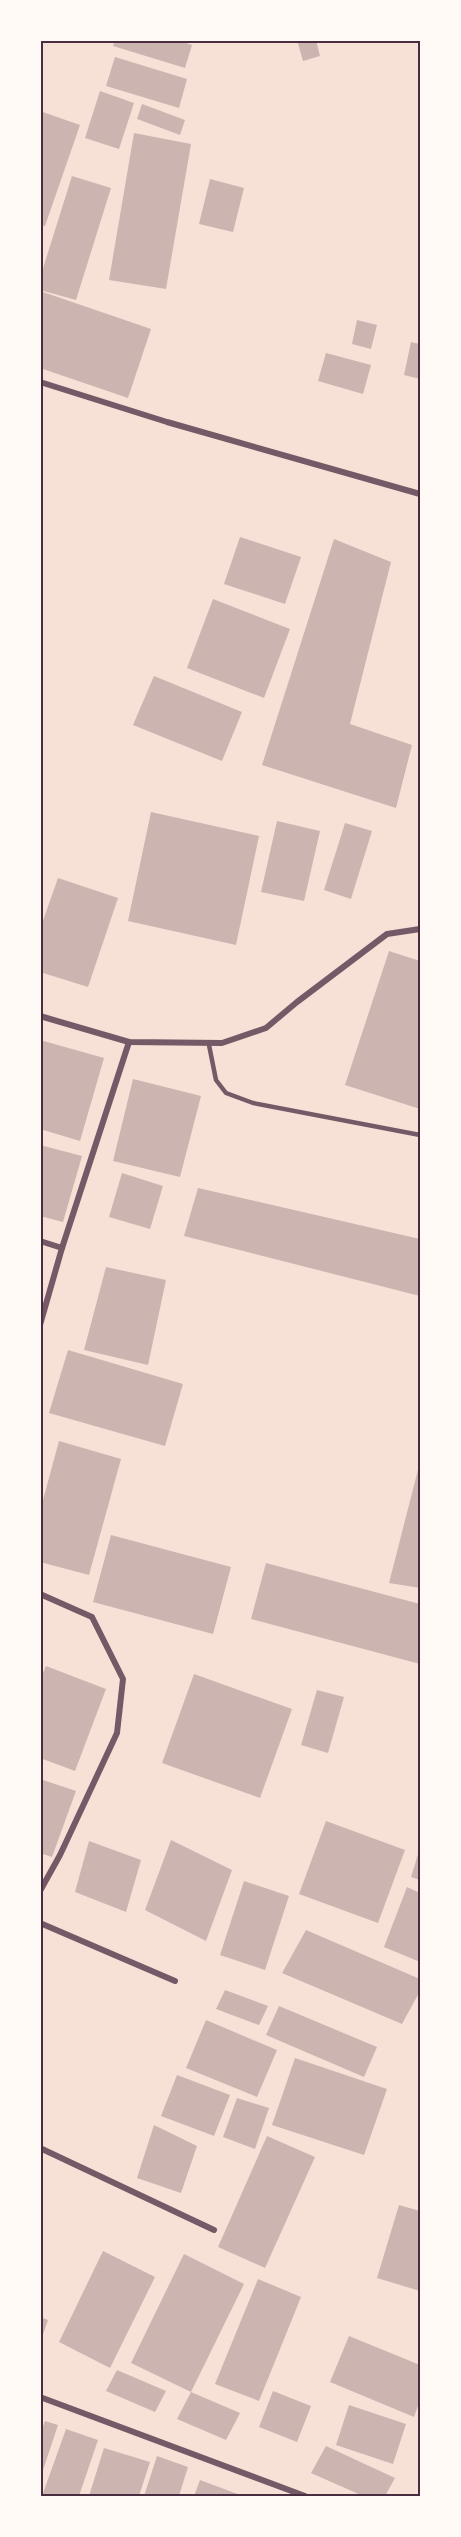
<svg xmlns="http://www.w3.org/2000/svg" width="461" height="2537" viewBox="0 0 461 2537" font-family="Inter,sans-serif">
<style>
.building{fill:#ccb4b1}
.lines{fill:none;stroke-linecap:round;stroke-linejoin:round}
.service{stroke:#755966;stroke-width:4.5}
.minor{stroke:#755966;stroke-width:6}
.neatline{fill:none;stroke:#4a2c40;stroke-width:2}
</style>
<rect width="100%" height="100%" fill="#f7e1d7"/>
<g class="building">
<polygon points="115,40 177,40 192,45 185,68 113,46"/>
<polygon points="297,40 316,40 320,56 303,61"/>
<polygon points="115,57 187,79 179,108 106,86"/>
<polygon points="100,91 134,103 119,149 85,138"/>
<polygon points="142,104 185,120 180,135 137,119"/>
<polygon points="40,111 80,125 45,226 40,225"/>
<polygon points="134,133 191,144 166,289 109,280"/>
<polygon points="72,176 111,188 76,300 40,290 40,278"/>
<polygon points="210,179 244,188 233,232 199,224"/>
<polygon points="40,291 151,329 128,398 40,368"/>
<polygon points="357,320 377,325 371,349 352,344"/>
<polygon points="411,342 420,344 420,379 404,375"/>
<polygon points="326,353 371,365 363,394 318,381"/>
<polygon points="240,537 301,557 285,604 224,584"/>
<polygon points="334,539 391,562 350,724 412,745 396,808 262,765"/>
<polygon points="213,599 290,629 264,698 187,668"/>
<polygon points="154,676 242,712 222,761 133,725"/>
<polygon points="151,812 259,836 236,945 128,921"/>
<polygon points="277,821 320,831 304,901 261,892"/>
<polygon points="345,823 372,831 351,899 324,890"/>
<polygon points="58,878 118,898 88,987 40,972 40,929"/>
<polygon points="389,951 420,961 420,1109 345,1085"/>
<polygon points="40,1040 104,1058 80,1141 40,1129"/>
<polygon points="133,1079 201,1096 180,1177 113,1161"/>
<polygon points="40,1145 82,1156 63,1222 40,1216"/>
<polygon points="122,1173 163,1186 150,1229 109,1217"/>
<polygon points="198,1188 420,1239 420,1296 184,1236"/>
<polygon points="106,1267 166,1280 148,1365 84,1350"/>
<polygon points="68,1350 183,1384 165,1446 49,1413"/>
<polygon points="59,1441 121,1459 89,1575 40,1562 40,1511"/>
<polygon points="420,1462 420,1588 389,1583"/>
<polygon points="111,1535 231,1567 213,1634 93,1602"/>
<polygon points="266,1563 420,1604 420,1664 251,1619"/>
<polygon points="46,1666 106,1689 75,1771 40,1758 40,1680"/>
<polygon points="194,1674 292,1709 260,1798 162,1763"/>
<polygon points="317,1690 344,1697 328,1753 301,1745"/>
<polygon points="40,1779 76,1791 52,1857 40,1853"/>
<polygon points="326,1821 405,1850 378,1923 299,1894"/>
<polygon points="171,1840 232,1870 206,1941 145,1910"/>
<polygon points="89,1841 141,1860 126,1912 75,1892"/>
<polygon points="420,1848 420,1880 411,1877"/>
<polygon points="244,1881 289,1896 265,1970 220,1955"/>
<polygon points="407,1887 420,1893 420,1962 384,1947"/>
<polygon points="306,1930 420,1979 420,1991 402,2024 282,1973"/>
<polygon points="225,1990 268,2006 259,2025 216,2009"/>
<polygon points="279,2006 377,2047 364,2077 266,2035"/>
<polygon points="206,2020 277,2050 257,2097 186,2068"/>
<polygon points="295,2058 387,2089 364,2155 272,2125"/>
<polygon points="177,2075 230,2095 214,2136 161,2116"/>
<polygon points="237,2098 269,2108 255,2149 223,2137"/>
<polygon points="154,2125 197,2146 181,2193 137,2178"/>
<polygon points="267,2136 315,2157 265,2268 218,2247"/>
<polygon points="399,2205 420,2211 420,2291 377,2278"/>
<polygon points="103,2251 155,2277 110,2368 59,2342"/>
<polygon points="184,2254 244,2284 191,2392 240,2413 226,2440 177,2419 191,2392 131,2363"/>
<polygon points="258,2279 301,2297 259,2401 215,2384"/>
<polygon points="40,2317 48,2320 41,2340 40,2340"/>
<polygon points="349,2336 420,2365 420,2400 414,2417 330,2382"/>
<polygon points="117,2370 166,2391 155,2412 106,2391"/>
<polygon points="273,2391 311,2406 297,2442 259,2427"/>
<polygon points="349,2405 406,2424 393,2464 336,2445"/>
<polygon points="45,2421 58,2425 41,2476 40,2435"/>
<polygon points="66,2429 98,2440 79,2496 42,2496"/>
<polygon points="326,2446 395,2478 385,2496 363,2496 311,2473"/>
<polygon points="104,2448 150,2462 139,2496 89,2496"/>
<polygon points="157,2456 188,2467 179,2496 144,2496"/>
<polygon points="200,2480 243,2496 194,2496"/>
</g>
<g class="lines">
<polyline class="service" points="209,1045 216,1080 226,1093 253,1103 420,1135"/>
<g class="minor">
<polyline points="40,382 167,422 420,494"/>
<polyline points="40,1016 129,1042 222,1043 266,1028 297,1002 387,934 420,929"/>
<polyline points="40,1241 62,1248"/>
<polyline points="40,1325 62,1248 129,1042"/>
<polyline points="40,1594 92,1617 123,1679 117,1733 60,1855 40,1891"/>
<polyline points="40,1923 175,1981"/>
<polyline points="40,2148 214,2230"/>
<polyline points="40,2397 305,2496"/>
</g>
</g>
<rect width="461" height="2537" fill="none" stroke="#fffaf5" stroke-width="84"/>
<rect x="42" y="42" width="377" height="2453" class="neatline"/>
</svg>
